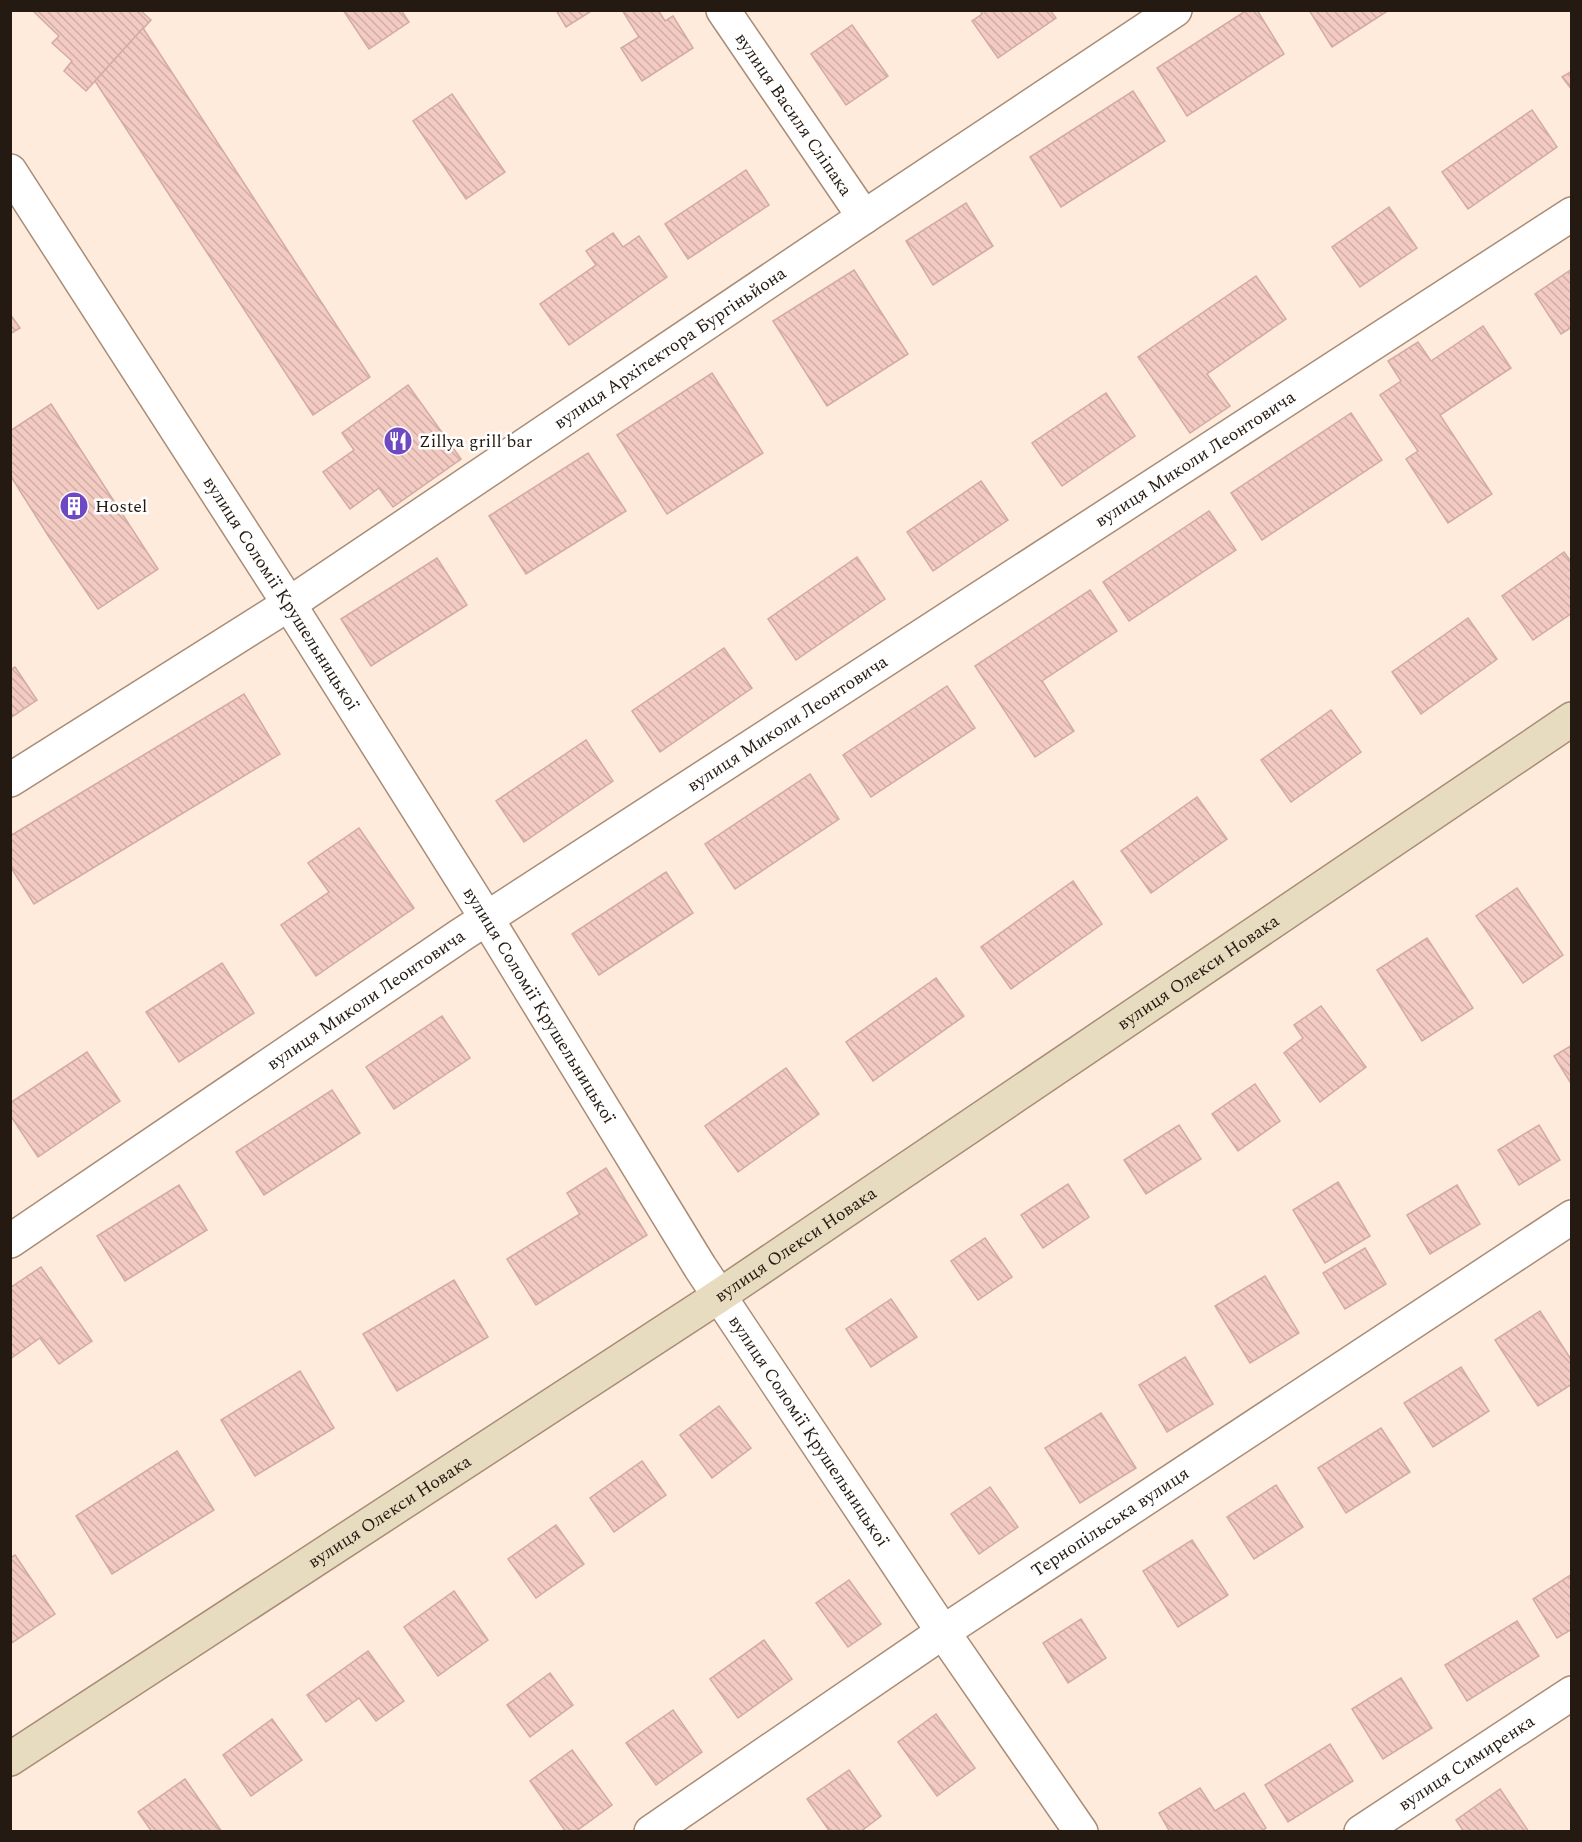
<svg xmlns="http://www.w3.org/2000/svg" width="1582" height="1842" viewBox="0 0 1582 1842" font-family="Spectral,serif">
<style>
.building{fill:url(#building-back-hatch);stroke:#d2aba2;stroke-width:1.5}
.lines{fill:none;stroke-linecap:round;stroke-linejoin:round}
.minor-casing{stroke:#a98c76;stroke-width:36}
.secondary-casing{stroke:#a98c76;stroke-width:36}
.minor{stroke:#fff;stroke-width:33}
.secondary{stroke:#e8dcc0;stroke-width:33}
.labels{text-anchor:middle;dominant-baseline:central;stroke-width:5;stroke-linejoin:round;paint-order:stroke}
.street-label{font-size:18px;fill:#251a11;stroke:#fff}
.poi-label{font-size:18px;fill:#251a11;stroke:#fff;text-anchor:start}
</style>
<defs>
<pattern id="building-back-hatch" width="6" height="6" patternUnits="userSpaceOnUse" patternTransform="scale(1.5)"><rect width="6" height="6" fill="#f3cbc2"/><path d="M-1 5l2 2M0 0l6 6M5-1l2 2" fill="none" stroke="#d0aea6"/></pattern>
</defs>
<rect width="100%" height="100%" fill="#feebdc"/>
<g class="building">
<polygon points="32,10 140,10 151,20 86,91 64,71 72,61 52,43 59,36"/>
<polygon points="343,10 401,10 409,22 369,49"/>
<polygon points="556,10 593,10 566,27"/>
<polygon points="622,10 658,10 665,21 673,16 693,48 642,81 621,48 639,37"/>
<polygon points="980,10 1050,10 1056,18 998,58 972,21 982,14"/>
<polygon points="1247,10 1257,10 1284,54 1187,116 1157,68"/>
<polygon points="1309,10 1389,10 1332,47"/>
<polygon points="852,25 888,76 846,105 811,54"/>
<polygon points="143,28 370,377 313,415 95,81"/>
<polygon points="1572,71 1572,90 1562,77"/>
<polygon points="1133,91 1165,141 1061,207 1030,157"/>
<polygon points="452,94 505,172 466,199 413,121"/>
<polygon points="1532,110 1557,147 1468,209 1442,172"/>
<polygon points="746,170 769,205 688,259 665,224"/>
<polygon points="966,203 993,246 933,285 906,241"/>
<polygon points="1389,207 1417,248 1360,287 1332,247"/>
<polygon points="613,233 623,247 639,236 667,277 569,345 540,304 596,265 586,251"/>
<polygon points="1572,269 1572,327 1561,334 1535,294"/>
<polygon points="854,270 908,354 827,406 773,321"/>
<polygon points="1256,276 1286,319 1207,374 1230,406 1190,433 1138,357"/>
<polygon points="10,314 20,328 10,334"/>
<polygon points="1483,326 1511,368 1440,415 1492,494 1448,523 1406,459 1418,451 1380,395 1401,381 1388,361 1418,342 1431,361"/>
<polygon points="712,373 763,453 667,514 617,435"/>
<polygon points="408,385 461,459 393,507 379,488 350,509 323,472 354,450 342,433"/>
<polygon points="1106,393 1135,436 1062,486 1032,443"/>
<polygon points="51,404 158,569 98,609 49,537 10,475 10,431"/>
<polygon points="1351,413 1382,460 1262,540 1231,493"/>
<polygon points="588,453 626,511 526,574 489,516"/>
<polygon points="981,481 1008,520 933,571 907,532"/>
<polygon points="1209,511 1236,550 1129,621 1103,582"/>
<polygon points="1564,552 1572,563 1572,613 1533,640 1502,596"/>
<polygon points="857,557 885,599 796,660 768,619"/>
<polygon points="437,558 467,605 371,666 341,619"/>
<polygon points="1090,590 1117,631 1042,681 1074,731 1035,757 975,666"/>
<polygon points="1468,618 1497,659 1421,714 1392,672"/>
<polygon points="724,648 752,688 660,752 632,711"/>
<polygon points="15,667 37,700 10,718 10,670"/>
<polygon points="947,686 975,728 871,797 843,755"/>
<polygon points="244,694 280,754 34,904 10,866 10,836"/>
<polygon points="1331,710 1361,752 1291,802 1261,760"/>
<polygon points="586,740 613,781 524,842 496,801"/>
<polygon points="810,774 839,819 735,889 705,844"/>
<polygon points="1197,797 1227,839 1151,893 1121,851"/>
<polygon points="359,828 414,908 316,976 281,925 329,892 308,863"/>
<polygon points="666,872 693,913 599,975 572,934"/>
<polygon points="1073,881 1102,924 1011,989 981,947"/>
<polygon points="1517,888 1563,955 1523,983 1476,916"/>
<polygon points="1427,938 1473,1008 1422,1041 1377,970"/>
<polygon points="222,963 254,1013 179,1062 146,1012"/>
<polygon points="936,978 964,1016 873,1081 846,1042"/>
<polygon points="1321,1006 1366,1067 1320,1102 1284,1053 1303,1038 1294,1025"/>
<polygon points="442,1016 470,1058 394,1109 366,1067"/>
<polygon points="1572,1045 1572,1085 1554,1056"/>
<polygon points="87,1052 120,1101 38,1157 10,1115 10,1103"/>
<polygon points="786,1068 819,1114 738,1172 705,1126"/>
<polygon points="1255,1084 1280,1121 1238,1151 1212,1114"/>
<polygon points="332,1090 360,1133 264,1195 236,1152"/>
<polygon points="1179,1125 1201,1159 1146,1194 1124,1160"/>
<polygon points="1539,1125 1560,1160 1519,1185 1498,1150"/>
<polygon points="606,1168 647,1235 536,1305 507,1259 580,1214 567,1193"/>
<polygon points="1338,1182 1370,1236 1325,1263 1293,1210"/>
<polygon points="1068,1184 1089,1217 1043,1248 1021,1215"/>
<polygon points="179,1185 207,1230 125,1281 97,1236"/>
<polygon points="1457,1185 1480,1224 1430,1254 1407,1215"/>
<polygon points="985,1238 1012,1277 978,1300 951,1261"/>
<polygon points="1365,1248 1386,1284 1345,1309 1323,1273"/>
<polygon points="41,1267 92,1341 59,1364 40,1338 10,1359 10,1288"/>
<polygon points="1265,1276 1299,1333 1250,1363 1215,1306"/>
<polygon points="454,1280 488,1337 397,1391 363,1334"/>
<polygon points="891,1299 917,1337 871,1367 846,1329"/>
<polygon points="1540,1311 1572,1361 1572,1384 1538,1406 1495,1340"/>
<polygon points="1185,1357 1213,1404 1167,1432 1139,1385"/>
<polygon points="1461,1367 1489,1411 1433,1447 1404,1403"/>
<polygon points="300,1371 334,1428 255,1476 221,1420"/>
<polygon points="719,1406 751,1448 712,1478 680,1435"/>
<polygon points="1101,1413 1136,1468 1080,1503 1045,1448"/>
<polygon points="1381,1428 1410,1472 1346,1513 1318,1468"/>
<polygon points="177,1451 214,1510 112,1574 76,1516"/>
<polygon points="642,1461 666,1495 614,1532 590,1498"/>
<polygon points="1276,1485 1303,1527 1254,1559 1227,1517"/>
<polygon points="990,1487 1018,1527 979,1554 951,1514"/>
<polygon points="556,1525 584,1564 536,1598 508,1559"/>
<polygon points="1192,1540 1228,1595 1178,1627 1143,1571"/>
<polygon points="15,1555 55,1614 10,1644 10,1558"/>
<polygon points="1572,1574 1572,1629 1557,1638 1533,1599"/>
<polygon points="849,1580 881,1624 848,1647 816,1603"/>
<polygon points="454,1591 488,1640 438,1676 404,1627"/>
<polygon points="1081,1619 1106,1658 1068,1683 1043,1643"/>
<polygon points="1517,1621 1539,1656 1467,1701 1445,1665"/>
<polygon points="764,1640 792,1679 738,1718 710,1679"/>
<polygon points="368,1651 404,1701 376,1721 359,1698 326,1722 307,1695"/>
<polygon points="550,1673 573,1705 530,1737 507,1705"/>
<polygon points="1401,1678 1432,1728 1383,1759 1352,1709"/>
<polygon points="673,1710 702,1752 656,1785 626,1743"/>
<polygon points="936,1714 975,1768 937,1796 898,1742"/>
<polygon points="272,1719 302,1760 251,1796 223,1755"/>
<polygon points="1330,1744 1353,1781 1288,1822 1265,1785"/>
<polygon points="572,1750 612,1805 575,1832 566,1832 530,1781"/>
<polygon points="849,1770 881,1816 860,1832 830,1832 807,1799"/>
<polygon points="185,1779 222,1832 152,1832 138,1812"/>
<polygon points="1200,1788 1215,1811 1244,1793 1266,1828 1260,1832 1170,1832 1159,1813"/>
<polygon points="1500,1789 1529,1832 1464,1832 1456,1820"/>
</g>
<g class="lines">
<g class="minor-casing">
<g id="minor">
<path id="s1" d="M723,10L864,217"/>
<path id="s2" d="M10,171L289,604L487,919L700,1267L943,1632L1081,1832"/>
<path id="s3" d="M10,780L289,604L864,217L1175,10"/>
<path id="s4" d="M10,1241L461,935L1572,214"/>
<path id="s5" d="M651,1832L943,1632L1572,1217"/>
<path id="s6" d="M1361,1832L1572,1693"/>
</g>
</g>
<g class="secondary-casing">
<g id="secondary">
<path id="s7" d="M10,1759L719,1296L1572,719"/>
</g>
</g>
<use href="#minor" class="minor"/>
<use href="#secondary" class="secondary"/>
</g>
<defs>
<g id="restaurant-disc" transform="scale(1.5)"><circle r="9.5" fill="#6f49c2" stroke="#fff"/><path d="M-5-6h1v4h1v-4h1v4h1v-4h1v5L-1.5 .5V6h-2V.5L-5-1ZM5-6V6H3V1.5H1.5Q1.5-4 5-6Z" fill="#fff"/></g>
<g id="building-disc" transform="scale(1.5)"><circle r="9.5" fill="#6f49c2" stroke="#fff"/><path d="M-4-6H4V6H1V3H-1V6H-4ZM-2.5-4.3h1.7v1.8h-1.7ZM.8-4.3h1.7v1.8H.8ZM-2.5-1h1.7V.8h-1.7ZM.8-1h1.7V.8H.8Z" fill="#fff"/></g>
</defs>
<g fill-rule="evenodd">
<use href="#restaurant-disc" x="398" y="441"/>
<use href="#building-disc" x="74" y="506"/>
</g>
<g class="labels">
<g class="street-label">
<text stroke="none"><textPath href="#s1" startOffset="126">вулиця Василя Сліпака</textPath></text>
<text stroke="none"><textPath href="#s3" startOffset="789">вулиця Архітектора Бургіньйона</textPath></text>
<text stroke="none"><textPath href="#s4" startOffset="1420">вулиця Миколи Леонтовича</textPath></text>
<text stroke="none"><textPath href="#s2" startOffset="502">вулиця Соломії Крушельницької</textPath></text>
<text stroke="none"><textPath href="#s4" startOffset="934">вулиця Миколи Леонтовича</textPath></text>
<text stroke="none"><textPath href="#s7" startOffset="1425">вулиця Олекси Новака</textPath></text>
<text stroke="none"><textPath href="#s4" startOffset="430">вулиця Миколи Леонтовича</textPath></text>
<text stroke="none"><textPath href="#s2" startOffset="988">вулиця Соломії Крушельницької</textPath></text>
<text stroke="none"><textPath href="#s7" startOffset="939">вулиця Олекси Новака</textPath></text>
<text stroke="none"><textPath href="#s2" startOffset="1492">вулиця Соломії Крушельницької</textPath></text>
<text stroke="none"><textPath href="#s7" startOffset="453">вулиця Олекси Новака</textPath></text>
<text stroke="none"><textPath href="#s5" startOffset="554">Тернопільська вулиця</textPath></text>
<text stroke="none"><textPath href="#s6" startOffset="126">вулиця Симиренка</textPath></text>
</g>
<g class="poi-label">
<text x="419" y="441">Zillya grill bar</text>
<text x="95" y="506">Hostel</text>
</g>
</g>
<rect width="1582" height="1842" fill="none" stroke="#251a11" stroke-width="24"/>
</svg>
